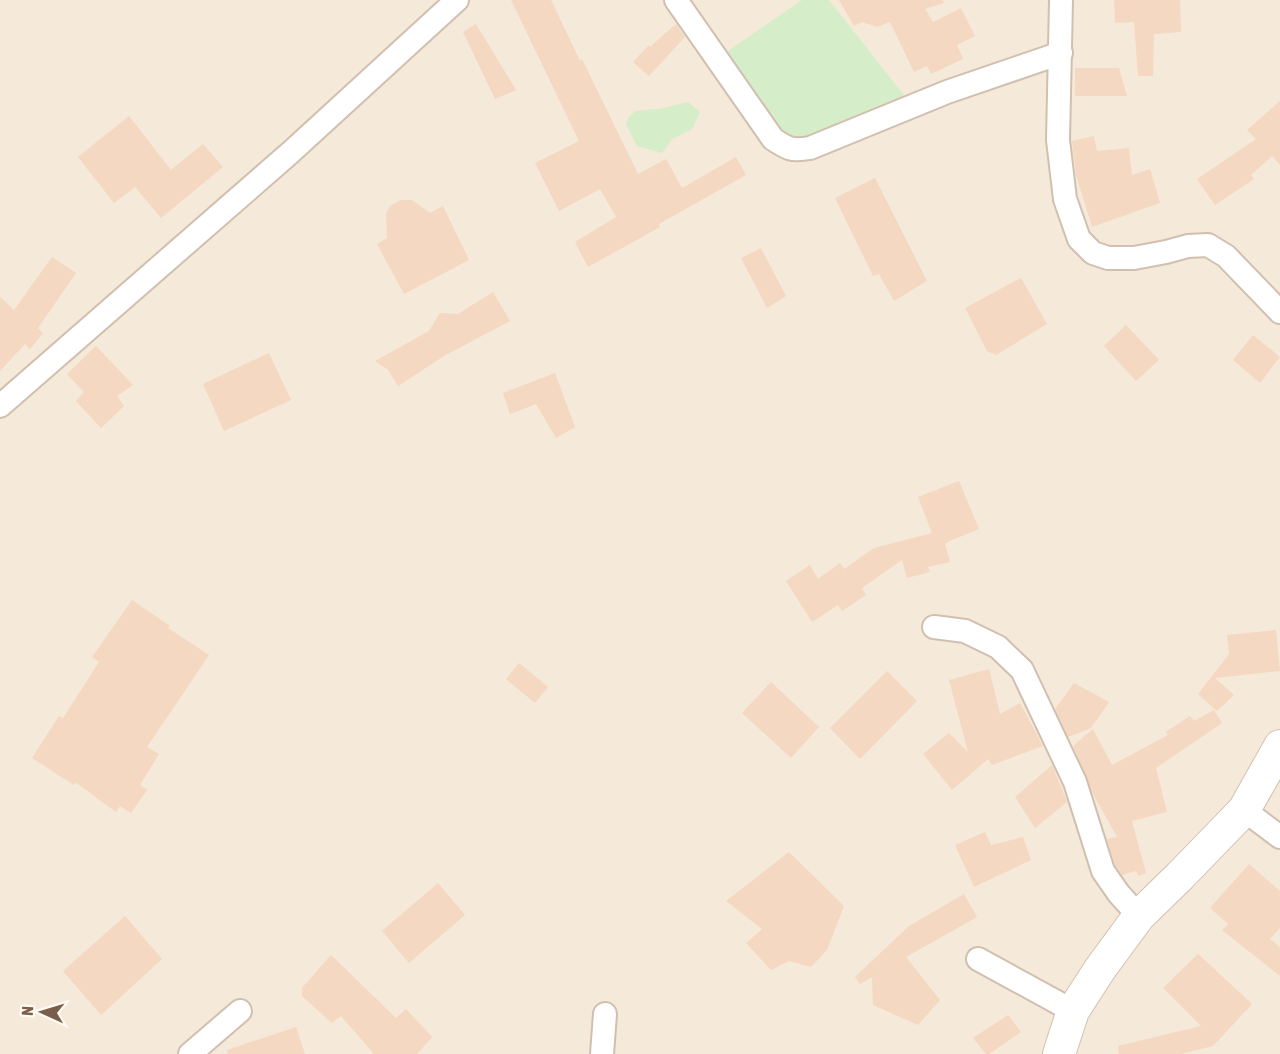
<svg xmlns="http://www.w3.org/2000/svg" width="1280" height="1054" viewBox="0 0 1280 1054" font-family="'Asap Condensed',sans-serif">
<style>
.residential{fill:#f5e9d9}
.green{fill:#d5edc8}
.building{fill:#f4d8c1}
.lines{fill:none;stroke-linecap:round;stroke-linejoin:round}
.street-casing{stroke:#d1bfaf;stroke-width:26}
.secondary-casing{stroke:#d4c0ad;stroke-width:34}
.street{stroke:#fff;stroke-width:22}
.secondary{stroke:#fff;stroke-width:32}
</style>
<rect width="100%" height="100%" fill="#fdf7eb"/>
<rect class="residential" x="0" y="0" width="1280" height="1054"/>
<g class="green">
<polygon points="802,0 829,0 907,99 796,142 783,137 725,53"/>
<polygon points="688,102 700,112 692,129 672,139 662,153 637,146 626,124 629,117 635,111 659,109"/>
</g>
<g class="building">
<polygon points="511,0 551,0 580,61 582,59 638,174 666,159 682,188 736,157 746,175 659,224 660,227 588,267 575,242 616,217 600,189 559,211 535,163 579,141"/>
<polygon points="839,0 943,0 944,3 925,9 933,22 961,8 975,36 957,45 963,59 931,74 927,66 914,72 890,22 877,27 862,22 854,26"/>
<polygon points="1114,0 1180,0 1181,32 1154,34 1153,76 1138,76 1134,22 1115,23"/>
<polygon points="476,24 516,90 495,99 463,32"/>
<polygon points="676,24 685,37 649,76 633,62 649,45 650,47"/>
<polygon points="1075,68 1119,68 1127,96 1075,96"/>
<polygon points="1280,101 1280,165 1272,156 1251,175 1254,179 1215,205 1197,179 1256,139 1247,130"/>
<polygon points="129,116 171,170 203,144 223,167 161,218 135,187 114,203 78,157"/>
<polygon points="1094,136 1097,151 1129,148 1132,175 1150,169 1160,203 1092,227 1076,175 1072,141"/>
<polygon points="875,178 927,281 894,301 879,274 873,276 835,198"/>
<polygon points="401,200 412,200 430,213 443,206 469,260 404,294 377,244 387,238 386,214 390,206"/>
<polygon points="761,248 786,296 767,308 741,258"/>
<polygon points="52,257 76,273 38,328 43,333 30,349 25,344 0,371 0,297 14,310"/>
<polygon points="1021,278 1047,324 996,355 987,351 965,308"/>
<polygon points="493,292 510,321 444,356 398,386 388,370 375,361 429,331 440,313 458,314"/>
<polygon points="1126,325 1159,360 1136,381 1104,346"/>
<polygon points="1253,335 1280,357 1260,383 1233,360"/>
<polygon points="96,346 133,385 117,396 124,406 101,428 76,401 84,392 67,374"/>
<polygon points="269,353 291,400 224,431 203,384"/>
<polygon points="555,373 575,427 556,438 536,404 510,414 503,393"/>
<polygon points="959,481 979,529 945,543 950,562 928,567 930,572 907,578 902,560 862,588 866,595 842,611 838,605 812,622 786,581 810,565 818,579 840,563 844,569 874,548 932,533 918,497"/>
<polygon points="132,600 170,626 168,628 209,655 147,747 159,754 140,785 147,790 131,813 120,806 116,812 75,782 74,785 32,758 59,716 63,718 99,662 92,657"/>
<polygon points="1276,630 1280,671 1215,678 1234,695 1217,711 1198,694 1229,654 1227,635"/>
<polygon points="519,663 548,687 535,703 506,679"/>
<polygon points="989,669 1000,714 1020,703 1043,746 992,765 988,759 952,790 923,754 949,733 968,752 949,680"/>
<polygon points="887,671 917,701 860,759 830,728"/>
<polygon points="771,682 819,727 791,758 742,713"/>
<polygon points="1074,683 1109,702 1091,728 1068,737 1055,709"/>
<polygon points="1214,710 1222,723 1156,768 1167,812 1132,821 1146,873 1139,876 1136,871 1122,875 1115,865 1107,839 1117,837 1092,792 1073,746 1093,729 1112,765 1168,735 1166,732 1190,716 1194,721"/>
<polygon points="1052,765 1067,802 1035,828 1015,797"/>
<polygon points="985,832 991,845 1023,837 1031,860 974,887 955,845"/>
<polygon points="789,852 844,906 827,950 811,967 789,961 771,970 746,943 762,929 726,901"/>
<polygon points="1249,864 1280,891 1280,928 1270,939 1280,947 1280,976 1222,930 1228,924 1210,908"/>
<polygon points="438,883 465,915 409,963 382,931"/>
<polygon points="964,894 977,917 906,957 940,1000 918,1025 873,1005 872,977 860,984 855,977 909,926"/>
<polygon points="125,916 162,959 101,1015 63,971"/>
<polygon points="1198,954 1252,1004 1213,1046 1181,1054 1119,1054 1118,1046 1201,1026 1163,988"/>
<polygon points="331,955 396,1018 406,1009 432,1037 417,1054 374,1054 341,1016 332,1023 302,996 302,988"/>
<polygon points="1008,1015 1021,1032 989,1054 986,1054 973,1038"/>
<polygon points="296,1027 305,1054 228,1054 227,1050"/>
</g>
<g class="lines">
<g class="street-casing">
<g id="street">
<path d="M676,0L773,139C788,149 791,151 810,148L947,92L1061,53"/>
<polyline points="1061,0 1058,140 1065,199 1079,239 1093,253 1108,258 1134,258 1166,252 1188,246 1208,245 1226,256 1280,312"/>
<polyline points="0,406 291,152 457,0"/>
<polyline points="934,627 965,631 998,647 1022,670 1075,782 1103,871 1119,894 1139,916"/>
<polyline points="1244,810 1280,837"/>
<polyline points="978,959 1073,1011"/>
<polyline points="190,1054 240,1011"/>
<polyline points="602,1054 605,1014"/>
</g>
</g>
<g class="secondary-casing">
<polyline id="secondary" points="1059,1054 1073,1011 1100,969 1139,916 1180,876 1244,810 1280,746"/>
</g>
<use href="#street" class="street"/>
<use href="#secondary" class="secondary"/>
</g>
<g transform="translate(42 1012) rotate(274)" stroke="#fffaf2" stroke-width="4.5" paint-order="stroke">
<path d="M0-4.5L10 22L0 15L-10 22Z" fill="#7a5e4c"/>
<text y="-9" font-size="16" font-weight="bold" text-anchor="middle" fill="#7a5e4c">N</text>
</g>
</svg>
